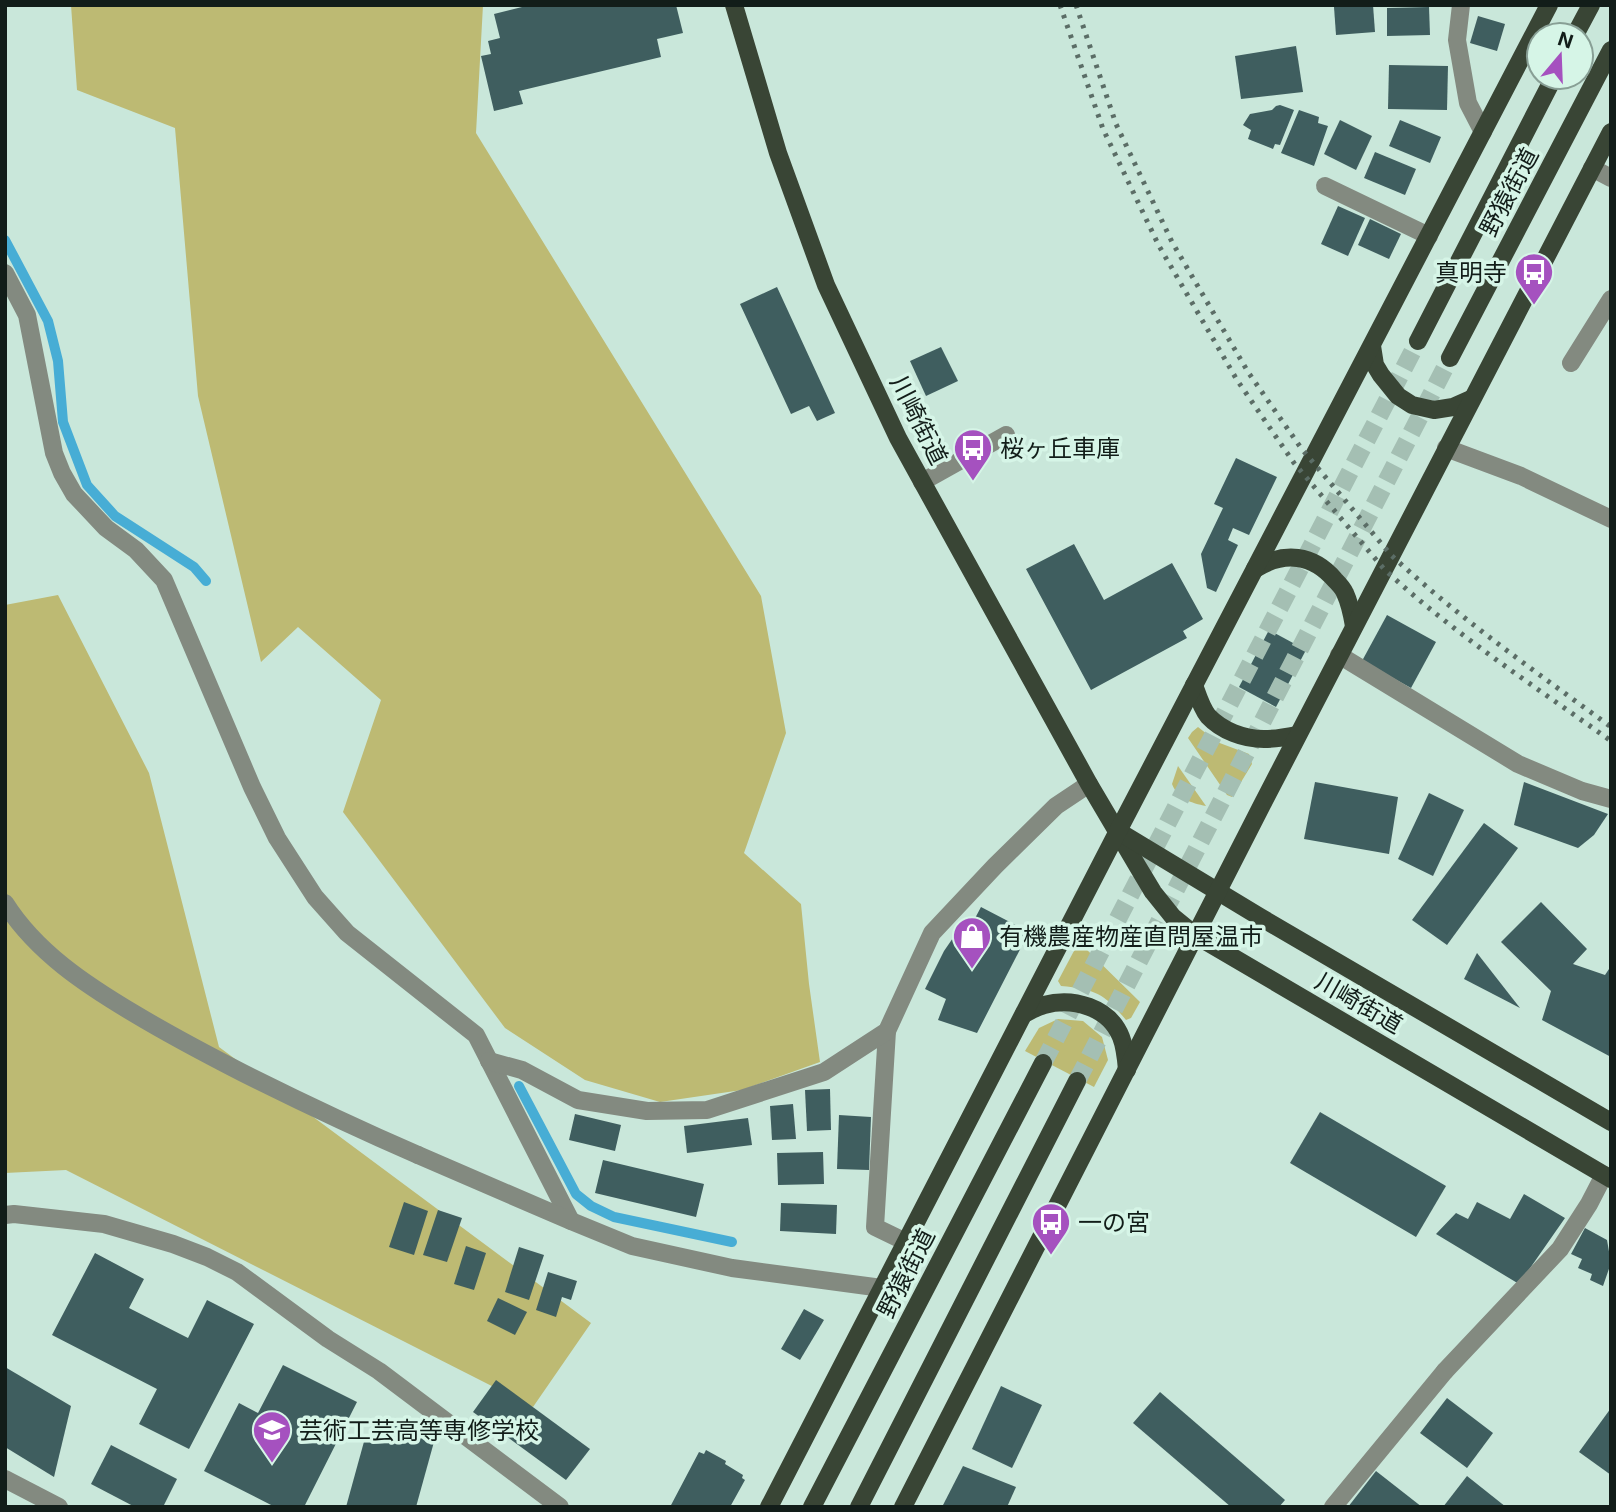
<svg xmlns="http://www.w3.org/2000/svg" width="1616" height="1512" viewBox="0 0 1616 1512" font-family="Inter,'Noto Sans JP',sans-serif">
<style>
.green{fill:#bdba73}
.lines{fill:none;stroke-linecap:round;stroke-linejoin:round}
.stream{stroke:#47add5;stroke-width:10}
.building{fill:#3f5e5f}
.primary-tunnel{stroke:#a4bfb3;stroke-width:18;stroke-dasharray:18 9;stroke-linecap:butt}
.service{stroke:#838a80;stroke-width:18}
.minor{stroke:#838a80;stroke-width:18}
.primary{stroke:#394535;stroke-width:18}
.rail{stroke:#5b6d66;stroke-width:5;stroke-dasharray:3.5 7;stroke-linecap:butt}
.labels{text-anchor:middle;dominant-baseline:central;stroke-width:7;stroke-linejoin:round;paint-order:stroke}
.street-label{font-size:24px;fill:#121d19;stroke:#d6f5e7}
.poi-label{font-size:24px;fill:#121d19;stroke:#d6f5e7;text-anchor:start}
</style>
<rect width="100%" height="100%" fill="#c9e7da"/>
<g class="green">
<polygon points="71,5 483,5 476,133 761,596 786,733 744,853 801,904 809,984 820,1062 742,1090 660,1102 585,1080 505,1028 343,812 381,700 298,627 261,662 198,396 175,128 77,90"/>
<polygon points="58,595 149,773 219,1047 591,1323 533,1407 66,1170 5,1173 5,605"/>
<polygon points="1198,727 1217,742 1249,754 1252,764 1232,797 1227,795 1188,738 1192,732"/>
<path d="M1178,766L1206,806C1191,803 1178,799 1172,784Z"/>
<path d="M1081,944L1140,1002L1131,1018L1126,1020C1105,994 1095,989 1061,986L1058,981L1075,949Z"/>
<polygon points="1058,1019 1083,1021 1102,1037 1108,1060 1094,1087 1025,1051 1039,1028"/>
</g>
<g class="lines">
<g class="stream">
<polyline points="5,240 48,321 58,361 63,422 87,485 115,516 194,567 206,581"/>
<polyline points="519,1086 576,1194 591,1206 614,1217 732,1242"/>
</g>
</g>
<g class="building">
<polygon points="530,5 676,5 683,33 657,39 661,57 519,91 523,104 494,111 481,56 491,54 488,41 500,38 494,14"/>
<polygon points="1351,5 1373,5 1375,32 1336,35 1334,7"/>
<polygon points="1429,7 1430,35 1387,36 1387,8"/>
<polygon points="1478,16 1505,24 1497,51 1470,43"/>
<polygon points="1296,46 1303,92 1241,99 1235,56"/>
<polygon points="1389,65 1448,66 1447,110 1388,109"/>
<polygon points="1280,105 1294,110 1280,145 1275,144 1273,149 1248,139 1251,130 1243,125 1250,114 1272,110 1276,106"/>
<polygon points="1299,110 1319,117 1318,123 1328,126 1314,166 1281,153"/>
<polygon points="1340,120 1372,136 1356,170 1324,154"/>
<polygon points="1400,120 1441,137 1430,163 1389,146"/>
<polygon points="1375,152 1416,169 1405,195 1364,178"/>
<polygon points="1338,206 1365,218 1348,256 1321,244"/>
<polygon points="1370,219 1401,234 1389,259 1358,245"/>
<polygon points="777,287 835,413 817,421 809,406 791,414 740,304"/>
<polygon points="941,347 958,381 926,396 910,361"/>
<polygon points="1236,458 1277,477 1249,535 1233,528 1228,540 1238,545 1216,592 1207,588 1201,554 1223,508 1214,504"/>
<polygon points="1074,544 1104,600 1172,563 1203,619 1183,631 1187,638 1091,690 1026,569"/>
<polygon points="1387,615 1436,642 1411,688 1362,661"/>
<polygon points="1269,630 1306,650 1276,707 1239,687"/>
<polygon points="1315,782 1398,797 1389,854 1304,839"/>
<polygon points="1524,782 1608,814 1594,835 1578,848 1514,825"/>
<polygon points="1429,793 1464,810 1433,876 1398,859"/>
<polygon points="1484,823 1518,848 1447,945 1412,920"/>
<polygon points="1541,902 1587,949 1573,964 1605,975 1611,966 1611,1057 1542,1020 1551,991 1501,942"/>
<polygon points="981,907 1029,932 977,1033 938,1020 946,999 925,989 944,951 966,919 973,922"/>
<polygon points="1477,953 1520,1008 1464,979"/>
<polygon points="830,1089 831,1130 807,1131 805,1090"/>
<polygon points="793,1104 796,1139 772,1140 770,1106"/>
<polygon points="1320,1112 1446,1186 1416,1237 1290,1163"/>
<polygon points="575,1114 621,1125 615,1151 569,1140"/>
<polygon points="839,1115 871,1117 869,1170 837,1169"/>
<polygon points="748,1118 752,1145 687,1153 684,1126"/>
<polygon points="823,1152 824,1184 778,1185 777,1153"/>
<polygon points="603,1160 704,1184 696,1217 595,1193"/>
<polygon points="1524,1194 1565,1218 1519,1284 1436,1234 1456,1213 1468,1219 1477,1202 1510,1219"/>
<polygon points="404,1202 428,1211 414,1255 389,1247"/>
<polygon points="781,1203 837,1205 836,1234 780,1231"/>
<polygon points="438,1210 462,1218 447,1262 423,1255"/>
<polygon points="1585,1228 1607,1240 1611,1263 1603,1286 1590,1280 1592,1274 1578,1268 1582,1259 1571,1254"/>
<polygon points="466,1246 486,1253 474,1290 454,1284"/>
<polygon points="519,1247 544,1255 529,1300 505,1292"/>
<polygon points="95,1253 144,1279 129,1308 188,1338 207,1300 254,1324 189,1449 139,1424 157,1389 52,1335"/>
<polygon points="548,1272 577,1281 571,1300 562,1297 556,1317 536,1310"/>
<polygon points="498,1298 527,1312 515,1335 487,1321"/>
<polygon points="804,1309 824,1320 800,1360 781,1349"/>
<polygon points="283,1365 357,1402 304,1507 275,1507 204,1471 239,1403 258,1413"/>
<polygon points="5,1367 71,1406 54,1477 5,1447"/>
<polygon points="496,1380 590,1449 566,1480 473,1412"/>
<polygon points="1001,1386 1042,1405 1012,1468 972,1449"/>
<polygon points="1160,1392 1285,1500 1279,1507 1231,1507 1133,1423"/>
<polygon points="1447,1398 1493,1433 1467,1468 1420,1433"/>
<polygon points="1611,1408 1611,1475 1579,1452"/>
<polygon points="391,1423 437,1431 416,1507 346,1507 365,1438"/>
<polygon points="111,1445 177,1479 163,1507 135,1507 91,1484"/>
<polygon points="706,1450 726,1461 725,1464 743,1475 742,1478 745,1480 730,1507 670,1507 699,1452 704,1454"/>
<polygon points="963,1466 1016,1487 1007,1507 942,1507"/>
<polygon points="1376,1471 1422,1507 1348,1507"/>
<polygon points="1467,1476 1506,1507 1443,1507"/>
</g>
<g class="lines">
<g class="primary-tunnel">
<polyline points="1043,1063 1418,341"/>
<polyline points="1077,1081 1450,358"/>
</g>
<g class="service">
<polyline points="1325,186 1429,236"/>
<polyline points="1571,363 1611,299"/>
<polyline points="922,482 1006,435"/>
<path d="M5,903C36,952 86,985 135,1014C170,1035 206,1054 243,1073C301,1102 358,1129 418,1155"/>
<polyline points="1333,1507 1445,1371"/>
</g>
<g class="minor">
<polyline points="1461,5 1457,40 1468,103 1483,132"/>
<polyline points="1592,168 1611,178"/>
<polyline points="5,273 27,315 54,453 62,473 74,494 106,528 136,550 164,580 252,787 277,838 315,897 347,933 476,1035 571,1221"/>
<polyline points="1446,448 1521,476 1611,519"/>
<polyline points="1339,655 1518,764 1582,791 1611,799"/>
<polyline points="887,1031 875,1227 906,1242"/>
<polyline points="489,1061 522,1070 578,1100 647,1111 707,1110 824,1072 887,1031 932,933 995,866 1056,806 1089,784"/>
<polyline points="418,1155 571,1221 632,1246 732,1268 882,1288"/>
<polyline points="5,1215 14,1214 104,1224 173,1244 207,1257 237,1272 328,1339 379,1371 560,1507"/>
<polyline points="1445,1371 1560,1249 1589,1204 1604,1175"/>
<polyline points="5,1479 59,1507"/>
</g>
<g class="primary">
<polyline points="734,5 778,153 826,285 898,438 1089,784 1138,867 1153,892 1173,917 1195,935 1611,1179"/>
<polyline points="1575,35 1591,5"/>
<polyline points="1418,341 1554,77"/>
<polyline points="1372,346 1375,365 1381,375 1398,396 1412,405 1434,410 1453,407 1471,399"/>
<polyline points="1450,358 1611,50"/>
<path d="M1255,569C1284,551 1313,554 1335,580C1339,584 1343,588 1345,593C1350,604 1352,614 1354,626"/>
<path d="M1194,685C1198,696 1201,707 1208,716C1222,731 1244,739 1264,739C1275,739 1287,737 1297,735"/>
<polyline points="1121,833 1260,917 1611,1122"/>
<path d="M1024,1014C1030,1011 1037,1007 1044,1005C1073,997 1109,1007 1121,1037C1125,1047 1126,1058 1127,1070"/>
<polyline points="769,1507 1118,831 1549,5"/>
<polyline points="812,1507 1043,1063"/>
<polyline points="859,1507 1077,1081"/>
<polyline points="903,1507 1264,801 1611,132"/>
</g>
<g class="rail">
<path d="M1060,5L1103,129L1159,246L1237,380L1294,463L1384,569C1454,634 1533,685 1611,741"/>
<path d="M1076,5L1116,124L1172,242L1248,372L1301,448L1391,555C1459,618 1536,672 1611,727"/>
</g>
</g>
<defs>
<g id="bus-pin" transform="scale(2.0125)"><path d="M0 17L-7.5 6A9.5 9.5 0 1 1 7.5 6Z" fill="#a551bf" stroke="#d6f5e7"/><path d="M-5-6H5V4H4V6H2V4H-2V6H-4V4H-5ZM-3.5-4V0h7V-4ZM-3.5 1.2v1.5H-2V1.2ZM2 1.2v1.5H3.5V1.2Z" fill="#fff"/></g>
<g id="shop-pin" transform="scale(2.0125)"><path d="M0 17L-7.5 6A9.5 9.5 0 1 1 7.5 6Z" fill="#a551bf" stroke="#d6f5e7"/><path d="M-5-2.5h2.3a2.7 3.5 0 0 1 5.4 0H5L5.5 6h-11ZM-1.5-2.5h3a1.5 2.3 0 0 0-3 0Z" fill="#fff"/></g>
<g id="university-pin" transform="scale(2.0125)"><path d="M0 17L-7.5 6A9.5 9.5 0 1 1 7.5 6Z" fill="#a551bf" stroke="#d6f5e7"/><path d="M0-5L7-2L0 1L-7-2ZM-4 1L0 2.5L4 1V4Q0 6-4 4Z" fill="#fff"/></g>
</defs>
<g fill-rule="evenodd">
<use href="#bus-pin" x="1534" y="272"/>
<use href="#bus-pin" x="973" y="448"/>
<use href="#shop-pin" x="972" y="936"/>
<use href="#bus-pin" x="1051" y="1222"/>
<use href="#university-pin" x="272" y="1430"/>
</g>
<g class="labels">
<g class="street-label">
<text transform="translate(1509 192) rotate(-62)">野猿街道</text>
<text transform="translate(919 420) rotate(63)">川崎街道</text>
<text transform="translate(1359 1003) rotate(30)">川崎街道</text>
<text transform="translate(906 1273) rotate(-63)">野猿街道</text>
</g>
<g class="poi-label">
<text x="1507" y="272" text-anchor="end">真明寺</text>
<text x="1000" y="448">桜ヶ丘車庫</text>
<text x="999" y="936">有機農産物産直問屋温市</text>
<text x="1078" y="1222">一の宮</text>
<text x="299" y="1430">芸術工芸高等専修学校</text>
</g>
</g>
<rect width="1616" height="1512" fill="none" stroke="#121d19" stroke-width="14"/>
<g transform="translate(1560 56) rotate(19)"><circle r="33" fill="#d6f5e7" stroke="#889f95" stroke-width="2"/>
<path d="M0-5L12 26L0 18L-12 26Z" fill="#a551bf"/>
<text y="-10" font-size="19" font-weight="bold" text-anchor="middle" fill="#121d19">N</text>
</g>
</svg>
